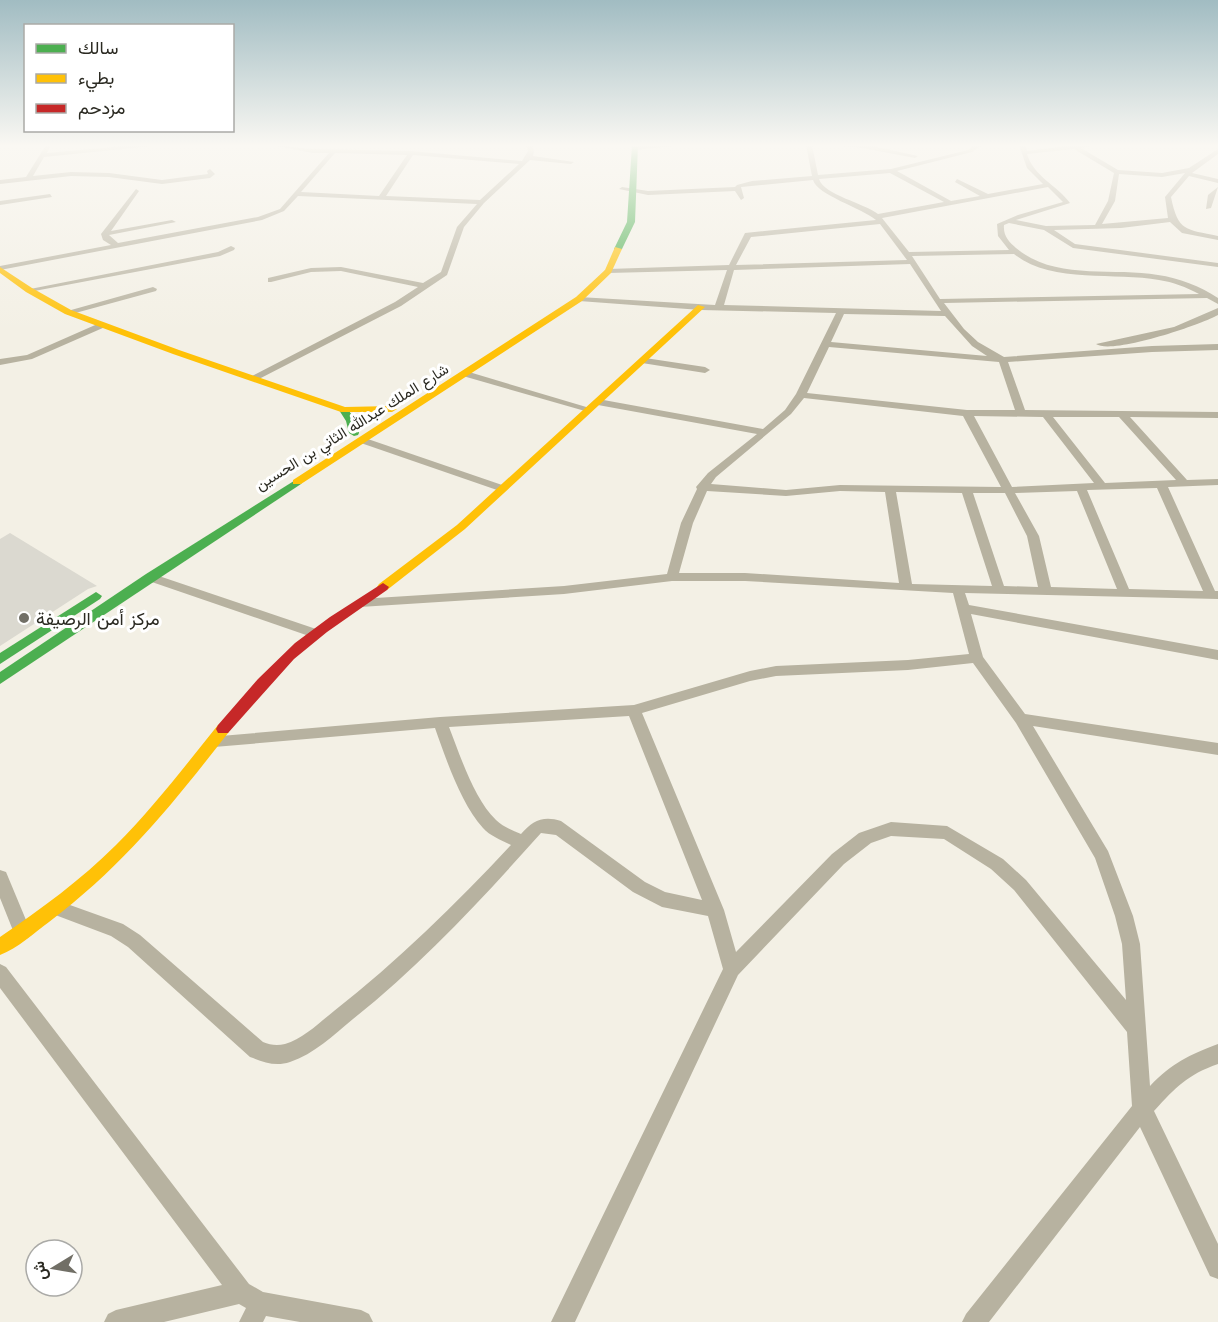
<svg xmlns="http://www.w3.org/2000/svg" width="1218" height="1322" viewBox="0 0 1218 1322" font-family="'Work Sans',Vazirmatn,sans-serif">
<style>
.building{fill:#dbd9d0}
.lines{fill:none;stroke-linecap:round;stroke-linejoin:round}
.street{fill:#b7b2a0;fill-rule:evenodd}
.fast{fill:#4caf50;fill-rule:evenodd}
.slow{fill:#ffc107;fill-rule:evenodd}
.jam{fill:#c62828;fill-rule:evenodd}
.poi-dot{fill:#716f66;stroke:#fff;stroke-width:2}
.labels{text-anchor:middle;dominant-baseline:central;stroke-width:6;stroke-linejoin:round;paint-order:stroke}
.far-street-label{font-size:15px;fill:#2b2a22;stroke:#fff}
.poi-label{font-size:18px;fill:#2b2a22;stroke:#fff;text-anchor:start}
</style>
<rect width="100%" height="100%" fill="#f3f0e5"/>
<polygon class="building" points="10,533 97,586 88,589 0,646 0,539"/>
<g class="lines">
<g class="street">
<polygon points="46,145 50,147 47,153 134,145 163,145 44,157 33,176 71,172 109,173 162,180 208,174 207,171 210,169 215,174 210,178 162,184 109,177 71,176 0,184 0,180 26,177"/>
<path d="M271,145L313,149L411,151L522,161L528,151L526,145H532L534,151L533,156L574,162L571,164L530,160L484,203L464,227L447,275L401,306L255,381L250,378L252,376L395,302L418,287L341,271L311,272L271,282H268V278L311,268L341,267L423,283L441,272L457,227L477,204L298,196L284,211L262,220L0,270V266L111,245L103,240L101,234L136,189L139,191L111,231L172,220L176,222L109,235L118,243L258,217L280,209L329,153H313ZM335,153L407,155L379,196L301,192ZM413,155L519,164L480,200L386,196Z"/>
<polygon points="647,145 686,145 635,150 632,148"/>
<path d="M806,145H812L818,175L891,169L968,150L975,145H983L972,152L897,171L951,201L980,196L955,182L957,179L988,194L1043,184L1027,168L1019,145H1025L1027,151L1073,145H1095L1081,148L1118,170L1162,173L1189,168L1218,149V154L1192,173L1218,179V183L1189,176L1171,197C1178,232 1186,229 1218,236V240L1182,233L1170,222L1121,228L1054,230L1075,244L1218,263V267L1073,248L1044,230L1009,223L1004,225C1003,236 1009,242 1016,248C1055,281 1112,267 1158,275C1179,278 1200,286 1218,298V304L1207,298L944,303L964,329L978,342L1004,357L1152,346L1218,344V350L1152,352L1008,362L1025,410L1218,412V418L1130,417L1187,480L1218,479V485L1168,487L1215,591H1218V599L965,593L969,605L1218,650V660L971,614L983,657L1025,714L1218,743V755L1033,726L1108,851L1133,916L1140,944L1150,1086C1172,1063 1189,1055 1218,1044V1064C1187,1075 1176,1087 1154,1111L1218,1244V1279L1210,1276L1140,1127L989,1322H962L966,1314L1132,1106L1127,1032L1014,890L991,869L944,839L891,836L871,843L844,864L738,975L575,1322H551L723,969L708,916L662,907L633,892L556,835L541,833C482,899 423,963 353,1019C334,1035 314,1054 290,1062C275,1067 264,1062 250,1057L128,947L111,936L50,913L47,908L50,903L56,900L123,924L140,935L263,1042C270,1045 277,1046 285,1044C303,1039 320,1022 334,1011C398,961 456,904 511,845C501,840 490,836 483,828C461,804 446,759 435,728L214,747L209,745L207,741L209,737L440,717L634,705L750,671L776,666L908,660L969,654L953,593L745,581H672L564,594L360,607L354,603L360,599L564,586L667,574L681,523L697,489L696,487L708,473L757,434L598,405L593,402L598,399L763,429L785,410L796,394L836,313L701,310L579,301L575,299L579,297L715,305L727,270L608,273L604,271L608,269L729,265L745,233L876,220C862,208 817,195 813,180L741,187L744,198L741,200L735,191L648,195L619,189L622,187L648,191L735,187L737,185L752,181L812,176ZM1074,149L1114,173L1108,201L1095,225L1046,226L1016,220L1070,203C1057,185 1034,177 1027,154ZM890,173L944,202L878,214C864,203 824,195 819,179ZM1185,173L1165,197L1168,218L1102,224L1115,201L1119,174L1162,177ZM1048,187L1063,202L1018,215L997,224L998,236L1009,250L909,252L882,218ZM880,224L907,260L736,265L751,237ZM1014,254C1050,284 1116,272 1159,280C1173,282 1186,287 1199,294L940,299L912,256ZM910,264L941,311L724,305L734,270ZM844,314L945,316L972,346L987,356L831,342ZM829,347L999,362L1015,410H967L807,393ZM804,398L963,416L1001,487L840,485L786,490L711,484L716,477L791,414ZM974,416L1043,417L1094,483L1012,487ZM1053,417H1119L1176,480L1105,483ZM1157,488L1203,591L1129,589L1087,490ZM707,491L786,496L840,491L885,492L899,583L745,573H679L693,523ZM1077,491L1117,589L1051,587L1039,536L1015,493ZM896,492L962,493L992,586L912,584ZM973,493H1005L1027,536L1038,587L1004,586ZM973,663L1016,723L1095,858L1115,916L1122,944L1126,1000L1026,880L1003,859L947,826L891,822L859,833L832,854L736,952L724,910L642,713L750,681L776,676L908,670ZM629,716L702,900L665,892L645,882L561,821C543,815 532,821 521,834C512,830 503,827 496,820C474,799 460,755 449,727Z"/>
<polygon points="832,145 868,145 918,156 915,158 862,148"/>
<polygon points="1218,187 1211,208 1206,209 1208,195"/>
<polygon points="50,194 52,197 0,205 0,201"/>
<polygon points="231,246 235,248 234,250 220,256 29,292 25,290 218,252"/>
<polygon points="153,287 157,289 156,291 68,315 64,312"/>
<path d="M1218,308V315C1200,325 1112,355 1096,344L1174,327Z"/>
<polygon points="102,322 106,325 105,327 32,359 0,365 0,359 27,355"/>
<polygon points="645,358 705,367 710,370 705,373 642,363 640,361"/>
<polygon points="463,372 469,372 593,409 585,411 463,376"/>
<polygon points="362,437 505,486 506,488 501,491 497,490 358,442 357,440"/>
<polygon points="150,573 319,630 321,633 314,637 309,636 146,580 144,577"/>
<polygon points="0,870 6,872 31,932 28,938 22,940 16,938 0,898"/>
<polygon points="0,964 6,967 249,1284 263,1292 361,1310 369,1314 373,1322 300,1322 266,1316 263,1322 239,1322 246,1308 239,1304 164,1322 104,1322 108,1314 116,1310 222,1285 0,988"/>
</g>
<g class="fast">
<polygon points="632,145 638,145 635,222 622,249 618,251 614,249 627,222"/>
<polygon points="344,407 347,408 356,421 359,433 358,435 354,436 349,433 346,421 339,410"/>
<polygon points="297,479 302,482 301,484 0,684 0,672 146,574"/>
<polygon points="96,592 102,596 100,599 0,664 0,653"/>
</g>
<g class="slow">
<polygon points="615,247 622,249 611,273 582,301 301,484 293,484 293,480 576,297 605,270"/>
<polygon points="0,267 32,288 71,310 179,350 345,407 392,406 397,409 392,412 341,412 173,354 65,314 26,292 0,273"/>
<polygon points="698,305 705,307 465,529 387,590 379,590 377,587 379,584 457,525"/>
<path d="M223,723L228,725L230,729L228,733C171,806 124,865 49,922C34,933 18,948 0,955V937C41,909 81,880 116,845C153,808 185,766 218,725Z"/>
</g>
<polygon class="jam" points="383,583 389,587 387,590 327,632 294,659 228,733 218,733 216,729 218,725 258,679 295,643 330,617"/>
</g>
<linearGradient id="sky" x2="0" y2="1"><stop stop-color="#a1bcc2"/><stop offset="0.44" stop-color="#faf8f3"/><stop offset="1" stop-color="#faf8f3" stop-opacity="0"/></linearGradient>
<rect width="1218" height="331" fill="url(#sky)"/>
<circle class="poi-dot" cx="24" cy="618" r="6"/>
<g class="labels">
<g class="far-street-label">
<text transform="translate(352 427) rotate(-32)">شارع الملك عبدالله الثاني بن الحسين</text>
</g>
<g class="poi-label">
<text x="36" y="618">مركز أمن الرصيفة</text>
</g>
</g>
<rect x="24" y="24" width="210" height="108" fill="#ffffff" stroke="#aaaaa7" stroke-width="1.5"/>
<rect x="36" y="44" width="30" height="9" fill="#4caf50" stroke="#aaaaa7" stroke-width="1.5"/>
<text x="78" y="54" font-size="18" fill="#2b2a22">سالك</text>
<rect x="36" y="74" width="30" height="9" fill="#ffc107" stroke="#aaaaa7" stroke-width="1.5"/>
<text x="78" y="84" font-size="18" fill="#2b2a22">بطيء</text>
<rect x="36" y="104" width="30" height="9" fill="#c62828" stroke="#aaaaa7" stroke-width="1.5"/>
<text x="78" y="114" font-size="18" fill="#2b2a22">مزدحم</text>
<g transform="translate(54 1268) rotate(259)"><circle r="28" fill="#ffffff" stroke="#aaaaa7" stroke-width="1.5"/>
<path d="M0-4.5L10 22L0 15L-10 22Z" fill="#716f66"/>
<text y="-9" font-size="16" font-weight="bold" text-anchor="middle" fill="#2b2a22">ش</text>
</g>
</svg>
